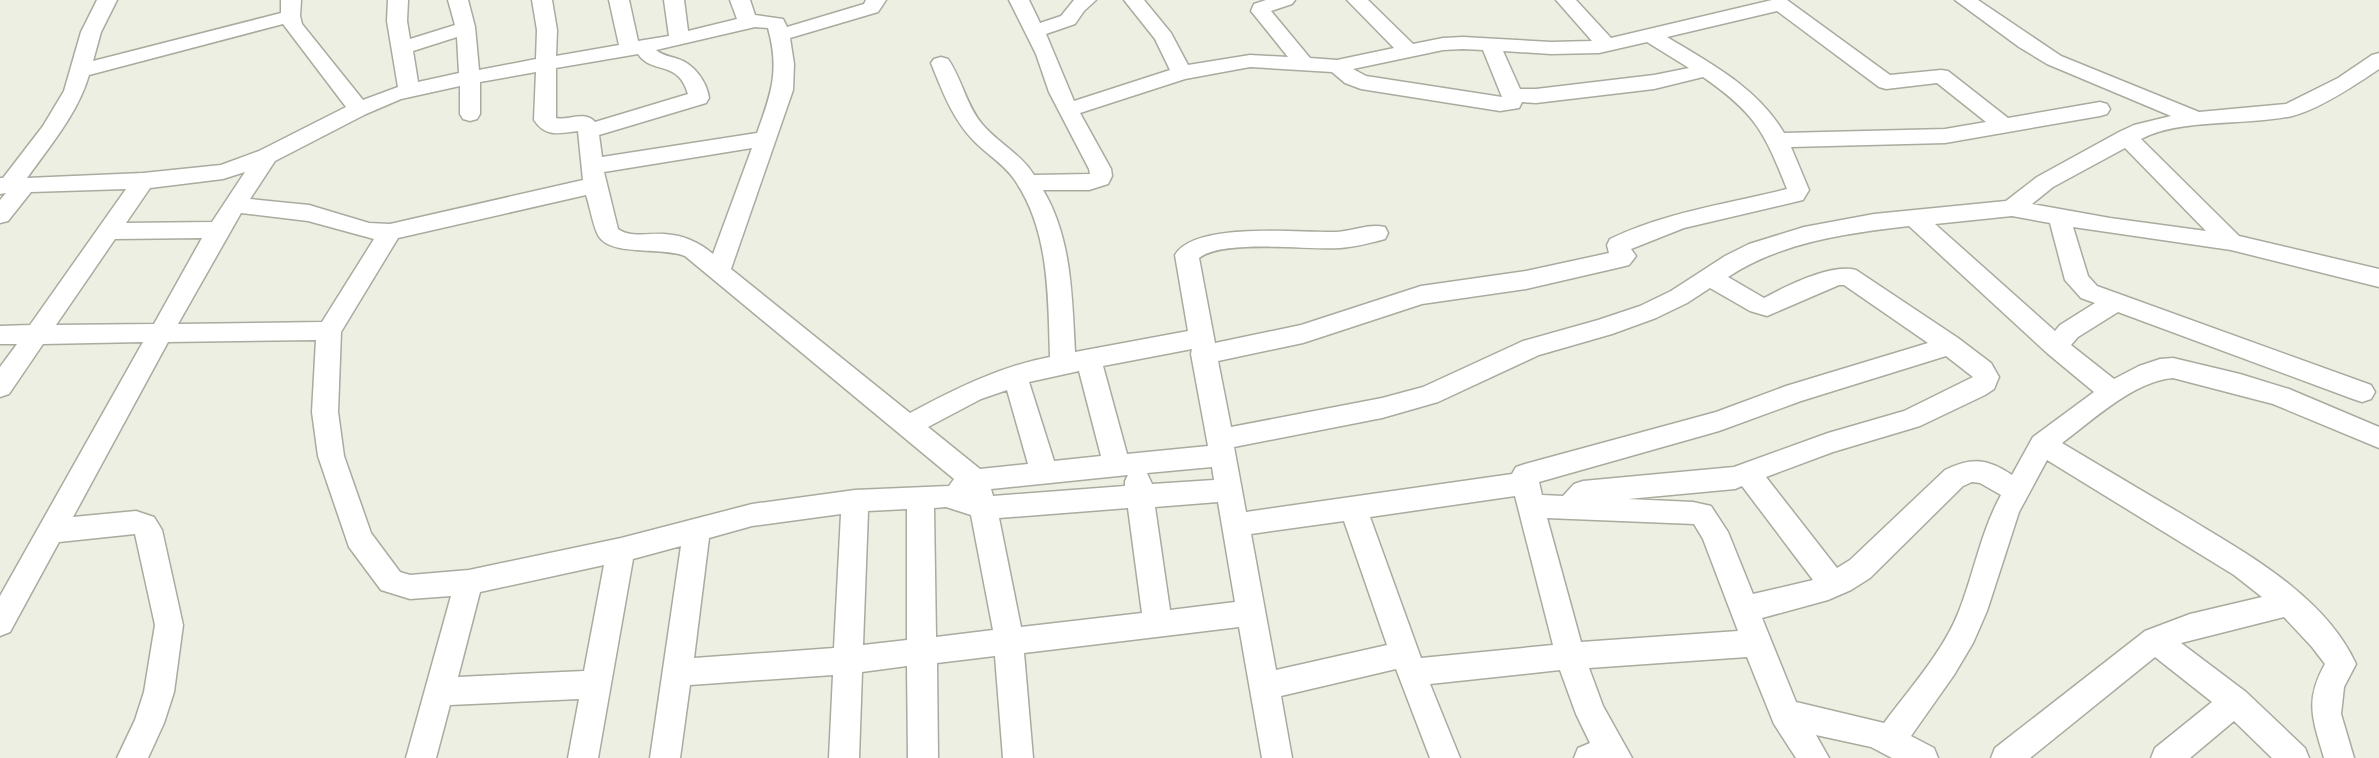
<svg xmlns="http://www.w3.org/2000/svg" width="2379" height="758" viewBox="0 0 2379 758" font-family="Commissioner,sans-serif">
<style>
.lines{fill:none;stroke-linecap:round;stroke-linejoin:round}
.minor-casing{stroke:#a9ab9f;stroke-width:3}
.minor{fill:#fff;fill-rule:evenodd}
</style>
<rect width="100%" height="100%" fill="#edefe3"/>
<g class="lines">
<g class="minor-casing">
<path id="minor" d="M97,0H117L101,32L93,61L281,13V0H301L300,16L302,24L363,100L398,87L387,21L388,0H408L407,21L410,39L455,25L448,0H468L475,27L479,70L536,59L537,30L532,0H552L557,30L556,56L619,45L609,0H629L638,41L669,36L664,0H684L688,31L737,19L730,0H750L755,15L783,19L787,27L864,4L866,0H886L878,12L790,38L794,64L793,90L731,269L910,413C955,389 1001,366 1050,357C1048,298 1050,230 1014,179C1003,163 986,154 973,140C952,118 942,90 931,63L934,59L941,57L948,59C962,79 966,105 982,124C998,143 1021,154 1034,175L1090,174L1089,169L1049,92L1036,54L1009,0H1029L1040,23L1061,16L1074,0H1096L1084,11L1075,24L1046,34L1074,101L1170,70L1155,39L1124,0H1144L1171,33L1188,65L1250,55L1288,57L1251,11L1254,4L1266,0H1295L1292,4L1271,11L1310,58L1337,60L1394,48L1347,0H1368L1413,44L1443,38L1463,37L1551,42L1592,41L1556,0H1576L1611,38L1772,0H1787L1890,75L1941,70L1948,71L2008,118L2100,102L2107,104L2110,109L2107,114L2100,116L1945,143L1791,147L1809,190L1803,200L1684,228L1631,249L1636,256L1629,265L1621,267L1526,289L1422,304L1303,343L1218,361L1231,427L1382,398L1423,387L1523,341L1598,320L1640,306L1671,291L1725,256L1749,244L1804,227L1874,214L2006,201L2037,177L2119,132L2134,125L2171,116L2047,64L2019,47L1955,0H1978L2061,56L2199,112L2286,104L2338,78L2372,55L2379,53V69C2357,84 2318,110 2292,116C2249,126 2180,118 2141,139L2239,236L2379,269V287L2231,250L2073,227L2088,276L2097,286L2371,385L2375,392L2371,399L2362,402L2353,399L2118,312L2078,337L2071,345L2114,379L2139,366L2160,359L2173,358L2240,374L2289,389L2379,427V448L2273,404L2173,378C2134,381 2093,420 2062,443C2101,466 2140,490 2180,513C2242,551 2324,594 2356,664L2344,687L2341,714L2354,758H2324C2313,720 2304,701 2325,664L2312,647L2284,617L2181,643L2246,692L2305,748L2309,758H2272L2234,721L2190,758H2151L2155,748L2212,702L2155,657L2030,758H1991L1995,748L2145,631L2190,614L2262,597L2234,575L2047,460L2019,512L1987,611L1973,643L1954,675L1911,736L1934,748L1938,758H1892L1871,747L1816,735L1829,758H1796L1774,724L1747,657L1589,668L1603,706L1632,758H1574L1578,748L1590,743L1576,714L1560,670L1430,684L1460,758H1430L1396,669L1281,696L1292,758H1262L1239,627L1024,653L1033,758H1003L995,656L937,663L938,758H908L907,666L862,672L859,758H829L833,675L690,685L680,758H650L681,546L633,559L598,758H568L579,699L450,705L436,758H406L451,596L410,599L381,590L349,547L318,456L312,412L316,340L168,342L73,517L136,511L154,517L162,530L183,625L174,692L164,723L148,758H117L135,720L144,692L155,625L135,534L59,542L10,632L0,636V596L143,342L43,344L9,394L0,397V367L17,344H0V326L30,325L126,189L31,192L8,221L0,223V200L6,193L0,194V178H3L43,126L64,91L81,32ZM1777,11L1879,87L1886,89L1937,83L1986,122L1945,129L1784,133C1758,88 1710,63 1667,37ZM283,24L346,107L259,151L221,165L143,173L27,178C50,146 78,113 89,75ZM755,27L768,28C780,71 771,94 757,133L602,157L599,135L706,103L709,98C707,82 694,64 678,59C670,56 663,56 656,50ZM457,37L459,73L418,82L413,51ZM1647,42L1689,68L1654,75L1536,89H1520L1503,51L1551,54L1599,53ZM1463,49L1483,50L1502,97L1366,76L1353,69L1443,50ZM638,54C652,75 678,59 688,94L595,122C585,110 567,121 556,118V68ZM1250,67L1332,72L1345,83L1361,89L1500,111L1519,108L1522,102L1536,103L1654,89L1703,77C1755,113 1764,131 1787,189C1727,204 1666,212 1610,239L1607,245L1609,253L1526,271L1421,286L1301,325L1215,343L1199,258C1223,239 1307,250 1340,248C1355,247 1370,243 1385,239L1388,233L1385,227C1370,223 1353,231 1336,232C1300,233 1195,221 1175,255L1188,331L1075,352C1072,298 1072,238 1043,190H1089L1108,184L1112,176L1111,169L1080,113L1185,79ZM536,72L534,120C546,138 559,133 578,131L583,180L390,224L369,223L309,205L250,199L275,161L366,114L401,99L460,86V114L463,119L470,121L477,119L480,114V82ZM752,148L713,254C699,242 683,235 664,234C650,233 630,238 618,229L604,172ZM2125,148L2206,231L2110,218L2032,204L2053,187ZM245,172L212,222L126,223L150,188L223,179ZM586,195C590,207 592,221 597,233C607,258 662,246 685,256L954,479L949,486L855,490L752,504L621,538L469,570L410,575L400,572L371,533L344,456L338,412L341,332L398,238ZM241,213L308,221L374,239L322,322L178,324ZM2012,216L2050,223L2065,280L2081,298L2095,303L2060,325L2055,331L1935,224ZM1909,226L2047,353L2094,392L2033,437L2012,475C1987,458 1971,457 1945,470L1850,560L1837,568L1766,477L1833,452L1920,426L1985,395L1994,389L1999,377L1991,363L1958,338L1856,270C1832,263 1786,286 1764,298L1728,277C1781,242 1847,233 1909,226ZM202,238L154,324L56,325L115,239ZM1839,285H1844L1928,343L1786,386L1716,412L1525,464L1516,467L1512,474L1246,512L1234,447L1382,418L1438,402L1539,355L1612,334L1656,318L1687,303L1710,288L1750,311L1767,316ZM1192,349L1191,354L1208,446L1127,454L1103,366ZM1946,356L1973,377L1904,411L1828,433L1734,467L1583,481L1574,484L1563,496L1542,495L1539,482L1719,431L1801,401ZM1079,371L1101,456L1054,461L1029,382ZM1007,390L1028,464L980,469L928,427L981,399ZM1212,467L1214,480L1152,484L1147,473ZM1128,475L1125,481V486L993,496L991,489ZM1972,482L1980,483L2001,495C1981,531 1974,573 1959,611C1943,652 1910,688 1884,723L1796,702L1762,618L1828,600L1851,590L1870,578L1963,486ZM1742,486L1813,580L1753,594L1728,532L1711,506L1693,502L1628,499L1735,489ZM1515,496L1553,645L1421,658L1370,517ZM1218,502L1235,602L1170,610L1155,507ZM946,507L971,515L993,630L936,637L934,508ZM1128,508L1142,613L1021,627L999,518ZM907,509V640L863,645L868,511ZM841,514L834,648L694,658L709,538L752,526ZM1547,518L1694,524L1703,539L1738,631L1581,642ZM1344,521L1387,645L1276,670L1251,534ZM604,565L584,671L458,677L480,592Z"/>
</g>
<use href="#minor" class="minor"/>
</g>
</svg>
